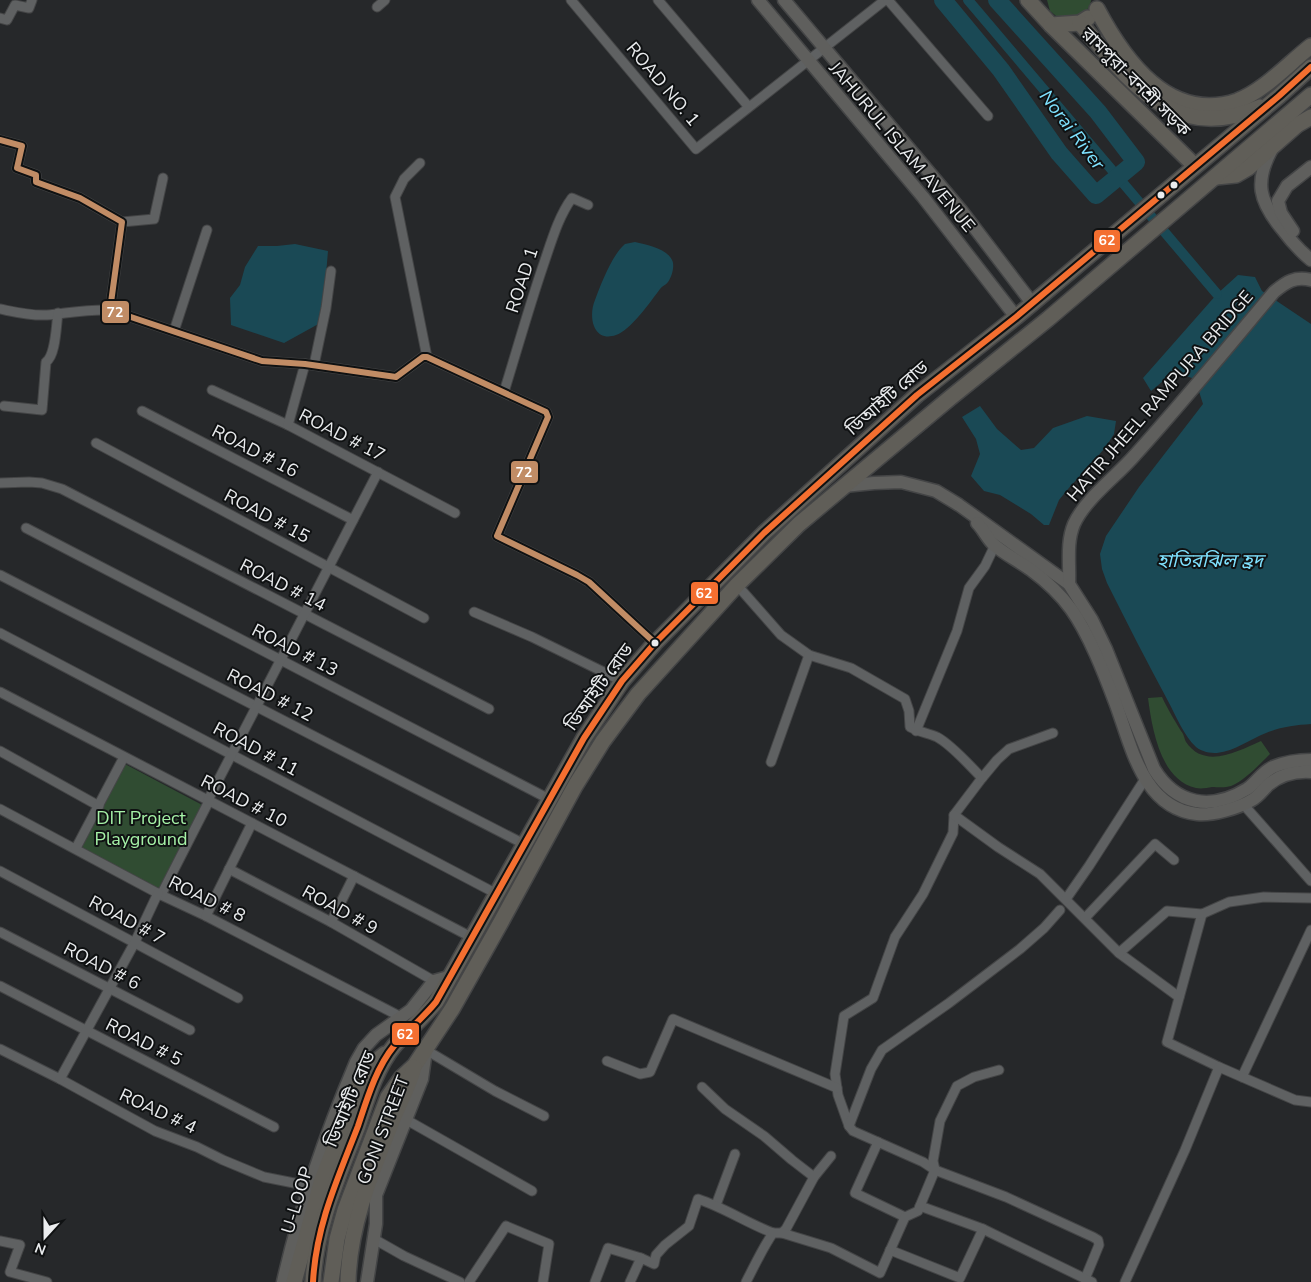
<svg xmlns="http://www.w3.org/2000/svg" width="1311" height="1282" viewBox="0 0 1311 1282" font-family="'Nunito Sans','Noto Sans Bengali',sans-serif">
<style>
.green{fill:#304c32}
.water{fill:#1a4955}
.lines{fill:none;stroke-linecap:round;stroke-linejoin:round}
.canal{stroke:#1a4955;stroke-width:10}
.river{stroke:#1a4955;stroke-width:18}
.street-casing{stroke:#444546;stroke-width:11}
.secondary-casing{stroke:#444546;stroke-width:15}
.primary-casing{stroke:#444546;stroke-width:18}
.street{stroke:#5f6162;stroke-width:9}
.secondary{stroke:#5f5f5d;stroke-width:12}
.primary{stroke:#605e58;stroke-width:15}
.bus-1-casing{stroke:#0f1112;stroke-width:10}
.bus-2-casing{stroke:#0f1112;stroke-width:10}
.bus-1{stroke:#f46f30;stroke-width:6}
.bus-2{stroke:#c18c65;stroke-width:6}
.bus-dot{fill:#eaecee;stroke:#0f1112;stroke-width:2}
.labels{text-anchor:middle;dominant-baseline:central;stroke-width:4;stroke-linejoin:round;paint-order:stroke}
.street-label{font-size:18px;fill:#eaecee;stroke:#0f1112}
.park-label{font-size:18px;fill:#a6f2a7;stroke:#0f1112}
.water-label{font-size:19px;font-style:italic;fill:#7fe2ff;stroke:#0f1112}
.line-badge{stroke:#0f1112;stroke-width:2}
.badge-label{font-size:14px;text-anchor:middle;font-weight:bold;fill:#fff}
</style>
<rect width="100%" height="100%" fill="#26282a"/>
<g class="green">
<path d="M1047,0H1091V1C1086,18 1076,18 1060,19L1050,11Z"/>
<path d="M1162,697C1168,710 1174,719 1181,731C1184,734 1184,738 1186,742C1205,770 1238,751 1261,741L1270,754C1260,764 1244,781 1231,786C1225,788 1217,787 1212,787C1207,788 1201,789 1196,788C1160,780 1152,728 1148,698Z"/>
<polygon points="123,763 206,807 159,895 76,851"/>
</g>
<g class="water">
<path d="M635,242C647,245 666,248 672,260C675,265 672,277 668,282C666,285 662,286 660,289C651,301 630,331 616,335C593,343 588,316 595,300C601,284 612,255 625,244Z"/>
<polygon points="295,244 328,251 322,322 284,343 231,325 230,298 240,285 245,267 258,246 277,246"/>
<path d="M1238,275L1255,277L1262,291L1311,324V724C1296,725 1280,727 1266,733C1250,739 1235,751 1217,753C1210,753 1202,752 1196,747C1184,736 1176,716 1168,701C1147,662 1127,623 1107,583L1102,569L1100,554L1106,536L1139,487L1203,404L1195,379L1174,372L1151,391L1143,378L1217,294Z"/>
<polygon points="980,406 997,429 1021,450 1034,448 1053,428 1087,416 1116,421 1114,434 1105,448 1068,489 1059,500 1049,525 1044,525 1031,514 1000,495 984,491 971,476 980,454 976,439 962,417"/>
</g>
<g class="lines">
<polyline class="canal" points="968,0 1217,294"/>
<polyline class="river" points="943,0 1001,70 1059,153 1096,195 1136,162 1098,112 997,0"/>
<g class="street-casing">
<g id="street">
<polyline points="571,0 696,149 885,0"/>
<polyline points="658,0 748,106"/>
<polyline points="888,0 988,116"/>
<polyline points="377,7 385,0"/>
<polyline points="0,18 7,20 15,5 29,8 32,0"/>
<polyline points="0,140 22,146 17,168 36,175 36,182 80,198 122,222 110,310 262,361 305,364 396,377 423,357 427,357 546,412 548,417 497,536 577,575 589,582 655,643"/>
<polyline points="420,163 404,179 395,197 427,357"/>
<polyline points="122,222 154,219 163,178"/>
<path d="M0,309C15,312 31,316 47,315C68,313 88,309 110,310"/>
<polyline points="174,331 207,230"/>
<polyline points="314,365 326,308 331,271"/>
<polyline points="212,390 288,425 455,513"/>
<path d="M504,392C517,350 529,307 543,266C551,243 558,217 572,198L588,205"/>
<path d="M4,406L42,410L46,362C56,355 56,326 58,313"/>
<polyline points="142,411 353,520"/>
<polyline points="288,425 305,364"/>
<polyline points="96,443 424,618"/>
<polyline points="0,483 29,482 42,483 62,489 489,709"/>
<polyline points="26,528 549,799"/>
<polyline points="0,575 524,844"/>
<path d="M737,585L781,635L809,655L851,668L905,699L909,711L910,727C919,732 928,733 937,737C952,745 970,766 982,778L954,815L953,833L923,894L895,937L873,998L844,1016L835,1074L838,1095L849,1126L853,1131L923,1162L935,1170L1006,1197L1093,1237L1098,1240L1099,1245L1085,1279"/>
<polyline points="474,612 532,637 622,681"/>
<polyline points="0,633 497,894"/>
<polyline points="0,692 473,938"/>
<polyline points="916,731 957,631 969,588 985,566 995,545"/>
<polyline points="0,751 99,806"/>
<polyline points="771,762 809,655"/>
<polyline points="982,778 997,760 1009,749 1053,733"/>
<polyline points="208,800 378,472"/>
<polyline points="1243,804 1311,881"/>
<polyline points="0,809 161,895 206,916 401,1017"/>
<polyline points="954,815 998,847 1040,874 1119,953 1179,997"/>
<polyline points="76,848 124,757"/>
<polyline points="229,869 331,922 434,981"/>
<polyline points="0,871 238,998"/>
<polyline points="161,895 209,801"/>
<polyline points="1066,899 1089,866 1145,779"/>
<polyline points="1202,914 1167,1042 1219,1067"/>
<polyline points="206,916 252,823"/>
<polyline points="1085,918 1155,844 1174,860"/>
<polyline points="331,922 354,876"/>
<polyline points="0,932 190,1030"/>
<polyline points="1119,953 1167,911 1202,914 1229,902 1264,897 1311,898"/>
<polyline points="0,986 274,1127"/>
<polyline points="0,1049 60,1079 155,1131 197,1147 223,1160 264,1177 309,1186"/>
<polyline points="426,1050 495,1091 544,1116"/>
<polyline points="607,1061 640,1074 650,1072 673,1019 837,1088"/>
<polyline points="1242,1077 1311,930"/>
<polyline points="60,1079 135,942 158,893"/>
<polyline points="702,1087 725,1109 764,1136 792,1160 814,1177"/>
<polyline points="405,1119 532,1191"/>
<polyline points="849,1126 871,1069 882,1050 949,1003 1020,949 1044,928 1060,910"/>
<polyline points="878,1142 855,1193 905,1217"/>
<polyline points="716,1205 735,1154"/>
<polyline points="920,1206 983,1229 1092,1282"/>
<polyline points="782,1233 786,1229 814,1177 831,1156"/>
<polyline points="374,1239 404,1256 460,1282"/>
<polyline points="0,1241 20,1245 10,1272 47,1282"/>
<polyline points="890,1250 960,1278 983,1229"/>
<polyline points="469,1282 506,1226 549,1244 543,1282"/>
<polyline points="595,1282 608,1248 641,1258"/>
<path d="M630,1282L641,1258L654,1264L656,1255L665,1245L689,1226L698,1199C725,1208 747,1223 773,1233"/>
<path d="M746,1282C755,1265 762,1249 773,1233H782L831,1248L880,1273L905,1217L918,1211L920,1206L935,1170L933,1161L940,1121L957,1086L974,1077L999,1070"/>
<polyline points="1125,1282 1185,1150 1219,1067 1295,1100 1311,1102"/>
</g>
</g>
<g class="secondary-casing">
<g id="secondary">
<polyline points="758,0 923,197 1016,317"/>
<polyline points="784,0 961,210 1032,303"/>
<path d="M1272,149C1254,182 1259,201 1282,229C1291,241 1300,251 1311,260"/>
<polyline points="1293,231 1281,213 1278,201 1287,186 1311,167"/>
<path d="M844,486L874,483L901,482L936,491L959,505L1069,584L1092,620L1106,649L1154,769C1176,805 1211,811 1247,789C1256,783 1262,772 1273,767C1285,762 1298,760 1311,760"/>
<path d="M977,523C983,529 987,538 993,544C1004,554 1019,561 1031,570C1046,581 1060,594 1071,609C1089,634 1104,673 1115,702C1131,744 1142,808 1197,814C1211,816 1239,808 1252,800C1258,797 1263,790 1268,785C1280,775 1296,771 1311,772"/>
<path d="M1069,584C1070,564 1066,543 1074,524C1086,498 1116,477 1135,455C1183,402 1228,347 1274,292C1286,282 1295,276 1311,280"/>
<path d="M283,1282C300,1206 326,1133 356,1062L364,1048L376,1035L411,1010L434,981L452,976"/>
<polyline points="367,1282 376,1224 376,1195 422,1079 426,1050"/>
</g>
</g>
<g class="primary-casing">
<g id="primary">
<polyline points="1028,0 1051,25 1080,23 1088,18"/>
<path d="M1097,9C1124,60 1169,124 1237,101C1264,91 1289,63 1311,46"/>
<path d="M1080,23C1130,81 1174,145 1260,107"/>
<polyline points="1051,25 1195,166"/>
<polyline points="1216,177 1236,175 1248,168 1297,125 1311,117"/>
<polyline points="294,1282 321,1183 351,1104 363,1075 373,1064 385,1054"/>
<path d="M313,1282C316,1225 338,1178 358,1126C367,1099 376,1068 394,1046C407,1031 423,1018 436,1002L584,738L622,681L655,643L764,533L917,395L1016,317L1279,96L1311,67"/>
<polyline points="331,1282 337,1239 345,1210 388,1097 402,1077 415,1065 452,1009 501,922 575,786 603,741 638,694 737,585 799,524 950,398 1048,319 1311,95"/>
<path d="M348,1282C349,1227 371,1174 391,1124C398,1105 409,1087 414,1067"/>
</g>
</g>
<use href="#street" class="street"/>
<use href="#secondary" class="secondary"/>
<use href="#primary" class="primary"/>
<g class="bus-1-casing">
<path id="bus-1" d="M313,1282C316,1225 338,1178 358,1126C367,1099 376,1068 394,1046C407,1031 423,1018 436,1002L584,738L622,681L655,643L764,533L917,395L1016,317L1279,96L1311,67"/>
</g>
<g class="bus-2-casing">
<polyline id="bus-2" points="0,140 22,146 17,168 36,175 36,182 80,198 122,222 110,310 262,361 305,364 396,377 423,357 427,357 546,412 548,417 497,536 577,575 589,582 655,643"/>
</g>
<use href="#bus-1" class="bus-1"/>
<use href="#bus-2" class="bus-2"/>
</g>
<g class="bus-dot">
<circle cx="1174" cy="185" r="4.5"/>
<circle cx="1161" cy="195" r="4.5"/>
<circle cx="655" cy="643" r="4.5"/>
</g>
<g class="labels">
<g class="street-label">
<text transform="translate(1136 82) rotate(45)">রামপুরা-বনশ্রী সড়ক</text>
<text transform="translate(663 84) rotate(50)">ROAD NO. 1</text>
<text transform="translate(902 147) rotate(50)">JAHURUL ISLAM AVENUE</text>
<text transform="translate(522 280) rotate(-72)">ROAD 1</text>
<text transform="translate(1160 396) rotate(-49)">HATIR JHEEL RAMPURA BRIDGE</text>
<text transform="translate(887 398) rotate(-41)">ডিআইটি রোড</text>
<text transform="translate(342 435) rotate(27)">ROAD # 17</text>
<text transform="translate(255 451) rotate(27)">ROAD # 16</text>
<text transform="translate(267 516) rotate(28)">ROAD # 15</text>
<text transform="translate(283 585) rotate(27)">ROAD # 14</text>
<text transform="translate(295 650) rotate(27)">ROAD # 13</text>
<text transform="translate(599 687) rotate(-54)">ডিআইটি রোড</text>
<text transform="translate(270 695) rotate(27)">ROAD # 12</text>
<text transform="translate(256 749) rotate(28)">ROAD # 11</text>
<text transform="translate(244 801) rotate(27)">ROAD # 10</text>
<text transform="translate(207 899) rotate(26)">ROAD # 8</text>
<text transform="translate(340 910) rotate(29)">ROAD # 9</text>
<text transform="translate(127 920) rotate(28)">ROAD # 7</text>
<text transform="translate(102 966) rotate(27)">ROAD # 6</text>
<text transform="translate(144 1042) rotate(27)">ROAD # 5</text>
<text transform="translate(350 1099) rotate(-67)">ডিআইটি রোড</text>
<text transform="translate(158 1111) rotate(25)">ROAD # 4</text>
<text transform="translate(383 1130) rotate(-69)">GONI STREET</text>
<text transform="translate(297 1200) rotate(-73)">U-LOOP</text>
</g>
<g class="park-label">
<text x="141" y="818">DIT Project<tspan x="141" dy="21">Playground</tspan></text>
</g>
<g class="water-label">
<text transform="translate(1072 130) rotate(53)">Norai River</text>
<text x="1210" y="561">হাতিরঝিল হ্রদ</text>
</g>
</g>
<g class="line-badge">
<rect x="1093" y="229" width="28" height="24" rx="5" fill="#f46f30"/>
<rect x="101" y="300" width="29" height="24" rx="5" fill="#c18c65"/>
<rect x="510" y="460" width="29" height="24" rx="5" fill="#c18c65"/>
<rect x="690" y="581" width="29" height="24" rx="5" fill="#f46f30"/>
<rect x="391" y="1022" width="29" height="24" rx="5" fill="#f46f30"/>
</g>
<g class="badge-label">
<text x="1107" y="245">62</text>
<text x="115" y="317">72</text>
<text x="524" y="477">72</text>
<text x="704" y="598">62</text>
<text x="405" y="1039">62</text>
</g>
<g transform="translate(45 1237) rotate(201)" stroke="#0f1112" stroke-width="4" paint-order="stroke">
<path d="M0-4L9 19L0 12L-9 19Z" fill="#eaecee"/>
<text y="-8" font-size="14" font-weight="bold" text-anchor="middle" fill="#eaecee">N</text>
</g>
</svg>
